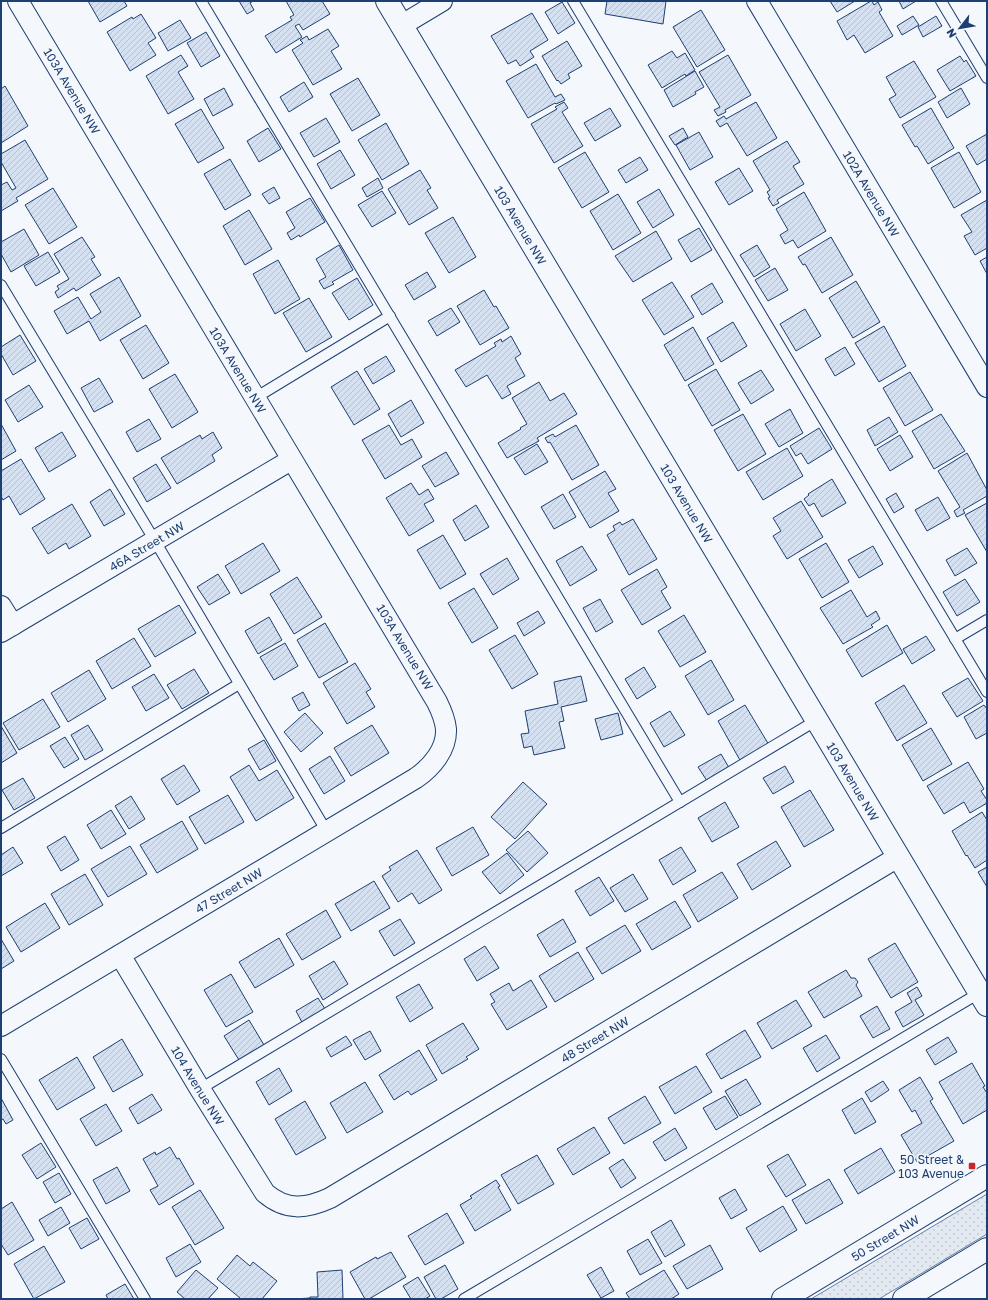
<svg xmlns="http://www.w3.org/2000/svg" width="988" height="1300" viewBox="0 0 988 1300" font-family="'Golos Text',sans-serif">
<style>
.grass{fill:url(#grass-dots);stroke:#687fa3}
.building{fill:url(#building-hatch);stroke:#1d3f73}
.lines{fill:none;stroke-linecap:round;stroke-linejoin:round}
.lane-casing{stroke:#1d3f73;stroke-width:12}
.street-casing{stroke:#1d3f73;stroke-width:22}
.secondary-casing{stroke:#1d3f73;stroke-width:24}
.lane{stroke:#f4f7fb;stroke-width:10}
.street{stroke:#f4f7fb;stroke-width:20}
.secondary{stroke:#f4f7fb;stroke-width:22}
.poi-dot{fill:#c62828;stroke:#f4f7fb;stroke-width:1.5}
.labels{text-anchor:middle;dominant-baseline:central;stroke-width:3;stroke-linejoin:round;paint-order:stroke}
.street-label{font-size:12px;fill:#1d3f73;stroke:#f4f7fb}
.poi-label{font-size:12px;fill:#1d3f73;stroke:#f4f7fb;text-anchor:end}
</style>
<defs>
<pattern id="grass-dots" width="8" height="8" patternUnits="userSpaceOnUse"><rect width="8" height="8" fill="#e3e9f0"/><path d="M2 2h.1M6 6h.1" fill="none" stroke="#c2c9d1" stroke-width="1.8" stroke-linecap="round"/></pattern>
<pattern id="building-hatch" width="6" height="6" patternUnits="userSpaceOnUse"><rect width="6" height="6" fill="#d5e0f0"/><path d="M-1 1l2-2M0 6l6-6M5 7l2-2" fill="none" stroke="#b6c1d1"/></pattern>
</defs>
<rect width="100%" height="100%" fill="#f4f7fb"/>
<polygon class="grass" points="987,1194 987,1234 879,1299 811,1299"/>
<g class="building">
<polygon points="88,1 124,1 127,6 100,22"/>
<polygon points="239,1 253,1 250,3 254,10 247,14"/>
<polygon points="286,1 322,1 330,14 303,30 299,24 295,26 302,37 276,53 265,36 292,20 290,17 294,15"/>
<polygon points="607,1 666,1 663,24 605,14"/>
<polygon points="830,1 855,1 837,12"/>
<polygon points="871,1 872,1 874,5 878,2 882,10 879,12 893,36 865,53 854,35 847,40 837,21"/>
<polygon points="899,1 916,1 903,9"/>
<polygon points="562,2 575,23 558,34 545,12"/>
<polygon points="701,10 725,50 697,67 673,27"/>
<polygon points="532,13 548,40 530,51 534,57 520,66 516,60 508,64 491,36"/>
<polygon points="141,14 156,38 148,43 156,55 130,71 107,32 132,17 133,19"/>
<polygon points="913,16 919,25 902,35 897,26"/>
<polygon points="936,16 942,26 923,37 918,27"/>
<polygon points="180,20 191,38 168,51 158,33"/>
<polygon points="328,29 339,46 331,51 342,69 313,85 292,50 303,43 300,40 307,36 309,40"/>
<polygon points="206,32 220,56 201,67 187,43"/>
<polygon points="567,41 582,66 568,74 570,78 561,84 558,80 557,81 542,56"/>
<polygon points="672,51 677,58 685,53 695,70 686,76 685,74 662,88 648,65"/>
<polygon points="181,55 188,66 178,72 194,99 168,114 146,76"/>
<polygon points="728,55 751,95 725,110 726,112 718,116 714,110 720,107 699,72"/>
<polygon points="960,56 964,62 966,60 976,76 950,91 937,70"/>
<polygon points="914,61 936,97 900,118 889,99 896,95 886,77"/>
<polygon points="536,64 555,97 561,94 565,100 556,104 555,103 528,118 506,81"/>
<polygon points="695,71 704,87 695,92 696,94 673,107 664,90"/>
<polygon points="358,78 380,115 352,131 330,94"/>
<polygon points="304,82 313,97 289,112 280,97"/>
<polygon points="5,86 28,126 1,143 1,89"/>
<polygon points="224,88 233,105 213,116 204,99"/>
<polygon points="961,88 970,104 947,118 938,102"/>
<polygon points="564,102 568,108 562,112 583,146 554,163 531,124 557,109 555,107"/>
<polygon points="756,102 777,138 747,156 727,123 720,127 716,121 724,116 726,119"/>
<polygon points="610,108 621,126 595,141 584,123"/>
<polygon points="931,108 954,148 928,164 917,146 915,147 902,125"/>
<polygon points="201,109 224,148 198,163 175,124"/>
<polygon points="326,118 340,142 314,157 300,133"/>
<polygon points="386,123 409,164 382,180 358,140"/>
<polygon points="268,128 281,149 259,162 247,141"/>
<polygon points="683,128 688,137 675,145 669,136"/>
<polygon points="699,132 713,157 690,170 676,145"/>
<polygon points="987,134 987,159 977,165 966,146"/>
<polygon points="25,140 48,179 16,198 18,201 1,211 1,185 7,182 12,190 16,188 1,162 1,154"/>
<polygon points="787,141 800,162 793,166 804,184 777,200 779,203 773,206 768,198 770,197 767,192 770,190 753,161"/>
<polygon points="340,150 355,175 331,189 317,164"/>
<polygon points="585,152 609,192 582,208 558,168"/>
<polygon points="959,152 981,192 954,208 931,168"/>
<polygon points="640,157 648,170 626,183 618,170"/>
<polygon points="230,159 251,195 225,210 204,174"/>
<polygon points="739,168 753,191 729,205 715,182"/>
<polygon points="420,170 431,188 427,190 438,208 409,225 388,189"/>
<polygon points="378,178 383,188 367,197 362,188"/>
<polygon points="274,187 280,198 269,204 262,194"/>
<polygon points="53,188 77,227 49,244 25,205"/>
<polygon points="659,189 674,215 653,228 637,202"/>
<polygon points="382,191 396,213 372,227 358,205"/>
<polygon points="804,192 826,231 798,248 793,240 785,244 780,235 788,230 776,209"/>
<polygon points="618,194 641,233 613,250 590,211"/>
<polygon points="310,198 325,222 300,237 299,235 291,240 287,233 295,228 286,212"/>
<polygon points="987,200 987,248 975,255 964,236 972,232 961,215"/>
<polygon points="249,210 272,249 245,265 223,226"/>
<polygon points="453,217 476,257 449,273 425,233"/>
<polygon points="699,228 712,250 691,262 678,240"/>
<polygon points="24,229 39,255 11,272 1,254 1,242"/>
<polygon points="656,231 672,259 633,282 615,256"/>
<polygon points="82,237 95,257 91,259 101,275 76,291 74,288 58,298 55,292 59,289 57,286 69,279 54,254"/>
<polygon points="831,237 853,275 822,293 805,264 803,265 798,257"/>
<polygon points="339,245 353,270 332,282 334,284 324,289 319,281 326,277 316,259"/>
<polygon points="757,245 770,267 754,277 740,255"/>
<polygon points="48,252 60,272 36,286 24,266"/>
<polygon points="987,257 987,274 980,261"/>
<polygon points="278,260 300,299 275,314 253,274"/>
<polygon points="775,268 788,290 768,301 755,280"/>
<polygon points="427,272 436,287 414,300 405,285"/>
<polygon points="119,277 141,316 100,341 89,321 67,334 54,311 78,297 91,319 101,312 90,294"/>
<polygon points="357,278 373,305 349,320 332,293"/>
<polygon points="856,281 880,322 853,338 829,298"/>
<polygon points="672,282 694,317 664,335 642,300"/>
<polygon points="712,283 723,302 702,315 691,296"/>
<polygon points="484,290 494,307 496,306 509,328 480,345 457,306"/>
<polygon points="309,298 332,337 306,352 283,313"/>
<polygon points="451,308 460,322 437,336 428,321"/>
<polygon points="805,309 821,336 796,351 780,324"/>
<polygon points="733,322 747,346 721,362 707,338"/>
<polygon points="146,325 169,363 143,379 120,340"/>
<polygon points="884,326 906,366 879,382 855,343"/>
<polygon points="693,327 714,364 685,381 664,345"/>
<polygon points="20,335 36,361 13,375 1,354 1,347"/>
<polygon points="511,336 521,354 515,358 525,376 507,386 511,394 502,399 487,375 466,387 455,370 496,346 494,343 501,339 502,342"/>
<polygon points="845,347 855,364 835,376 825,359"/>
<polygon points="386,356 395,371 373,384 364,369"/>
<polygon points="716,369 740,410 712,426 688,385"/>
<polygon points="761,370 774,390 751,404 738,383"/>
<polygon points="357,371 380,409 354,425 331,387"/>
<polygon points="910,372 933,410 905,426 883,388"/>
<polygon points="175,374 198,412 172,428 149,389"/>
<polygon points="99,378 113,402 94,412 81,388"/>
<polygon points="539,382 550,401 564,393 577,414 537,438 539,441 507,458 498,443 521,429 520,428 527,424 512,398"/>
<polygon points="29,385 43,407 18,422 5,400"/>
<polygon points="411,400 424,423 401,437 388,414"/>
<polygon points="790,409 803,433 779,447 765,424"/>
<polygon points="743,414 766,454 738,471 714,430"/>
<polygon points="941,414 965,451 934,469 912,431"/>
<polygon points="889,417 898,432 875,446 867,430"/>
<polygon points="149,419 161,439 137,452 126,432"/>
<polygon points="1,424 16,451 1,460"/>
<polygon points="389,425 401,445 412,439 422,457 385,479 362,440"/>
<polygon points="576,425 599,465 572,480 550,442 548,443 545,438 553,434 555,437"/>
<polygon points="819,428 832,449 808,464 801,453 796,456 790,446"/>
<polygon points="62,432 76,456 49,472 35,448"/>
<polygon points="213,432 222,448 212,455 215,461 177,484 161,458 200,435 202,439"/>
<polygon points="900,435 913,457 890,471 877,449"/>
<polygon points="537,444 548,462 525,475 514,458"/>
<polygon points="787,448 803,476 763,500 746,472"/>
<polygon points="446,452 459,474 435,487 422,466"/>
<polygon points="967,453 987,490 987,496 963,510 965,513 957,517 954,511 960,507 938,471"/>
<polygon points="21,459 45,499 20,515 9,496 3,500 1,496 1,471"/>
<polygon points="156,464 171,488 147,502 133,478"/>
<polygon points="605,471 616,489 608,493 619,511 590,528 569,492"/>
<polygon points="832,479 846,503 822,517 814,503 809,506 804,499 809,495 808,494"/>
<polygon points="411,483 419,495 428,489 434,499 424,504 434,521 409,536 386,498"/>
<polygon points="110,489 125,514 104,526 90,502"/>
<polygon points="896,493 904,507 894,513 886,499"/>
<polygon points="563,494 576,517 554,529 541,507"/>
<polygon points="938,497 950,518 927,531 915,510"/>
<polygon points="801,501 823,537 787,559 773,536 781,531 773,518"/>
<polygon points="987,503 987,552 965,515"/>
<polygon points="72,504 91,536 69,549 66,543 48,554 32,528"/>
<polygon points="476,505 489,527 465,541 453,520"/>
<polygon points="633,519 657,559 629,575 607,535 615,530 613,526 620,522 622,525"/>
<polygon points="443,535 466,574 440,589 417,550"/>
<polygon points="263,543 280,571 241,594 225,566"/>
<polygon points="826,543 849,582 822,598 799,559"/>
<polygon points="582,546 597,570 570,586 556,561"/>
<polygon points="873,546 883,564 859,578 848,560"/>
<polygon points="967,548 977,563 955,576 946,560"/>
<polygon points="507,558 519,579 493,595 480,574"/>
<polygon points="657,569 667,587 661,591 671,608 642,625 621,590"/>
<polygon points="218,574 230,593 209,605 197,587"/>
<polygon points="297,577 322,617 294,634 270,594"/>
<polygon points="965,579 980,602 957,616 943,592"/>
<polygon points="474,588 498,628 472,643 448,603"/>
<polygon points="851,590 867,617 876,611 880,619 871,625 873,627 843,644 820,608"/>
<polygon points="600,599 613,622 596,632 583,608"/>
<polygon points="179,605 196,633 155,657 138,629"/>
<polygon points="538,611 545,623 524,636 517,623"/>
<polygon points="684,615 706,652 680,667 658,631"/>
<polygon points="269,617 282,640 258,654 245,631"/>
<polygon points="325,623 348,662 319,678 297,640"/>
<polygon points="887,625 903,653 862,677 846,650"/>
<polygon points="515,635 538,674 512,689 489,650"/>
<polygon points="926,636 935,650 912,664 903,649"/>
<polygon points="134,638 151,666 112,689 96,661"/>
<polygon points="285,643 298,666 274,680 260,657"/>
<polygon points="711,660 734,700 708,715 685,676"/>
<polygon points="355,663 371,689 366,692 375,707 347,724 323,683"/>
<polygon points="644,667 656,687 637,699 625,679"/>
<polygon points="194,669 209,693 182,709 167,685"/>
<polygon points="89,670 106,699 68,722 51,693"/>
<polygon points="154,674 169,698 146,711 132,687"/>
<polygon points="581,676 587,701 561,707 564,721 559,722 565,748 534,755 532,746 524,748 521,734 529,733 525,711 558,704 554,682"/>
<polygon points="968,678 983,701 957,717 942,693"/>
<polygon points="904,685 927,723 897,741 875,703"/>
<polygon points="303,692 310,705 299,711 292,698"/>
<polygon points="43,699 60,727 19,750 3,723"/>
<polygon points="745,705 769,745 741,762 718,721"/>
<polygon points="984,705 987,709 987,733 976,739 964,717"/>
<polygon points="670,711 685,735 664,747 650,723"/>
<polygon points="305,713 323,733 301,752 284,732"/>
<polygon points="618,713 623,734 601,740 595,719"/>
<polygon points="88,725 103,750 85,760 71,735"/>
<polygon points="372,725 389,753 351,776 334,748"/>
<polygon points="1,726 17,753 1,763"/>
<polygon points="931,728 952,764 923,781 902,745"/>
<polygon points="65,737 79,759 64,768 50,746"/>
<polygon points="264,740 276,761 260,770 248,749"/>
<polygon points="721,754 731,771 709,784 698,767"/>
<polygon points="330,756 345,781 324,794 309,769"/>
<polygon points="968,762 984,789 981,791 987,800 987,803 970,813 964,802 944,814 927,786"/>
<polygon points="184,765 200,791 177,805 161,779"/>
<polygon points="249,765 259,781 277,770 294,798 256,821 230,777"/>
<polygon points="785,766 794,782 773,794 763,778"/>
<polygon points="23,778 35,798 14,810 2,790"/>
<polygon points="523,782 547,804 515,839 491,817"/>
<polygon points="810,790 834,830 804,847 781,807"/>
<polygon points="228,795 244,822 205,844 189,817"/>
<polygon points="131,796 145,819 129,829 115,806"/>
<polygon points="725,802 739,827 712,842 698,818"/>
<polygon points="111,810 126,834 101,849 87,825"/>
<polygon points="982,812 987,820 987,860 975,868 967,855 966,856 952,831"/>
<polygon points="182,821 198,849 157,873 140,845"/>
<polygon points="473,827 489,855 452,876 436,848"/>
<polygon points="528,831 548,853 527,872 506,850"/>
<polygon points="65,836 79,860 61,871 47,847"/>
<polygon points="776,841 791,866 752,890 737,864"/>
<polygon points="130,846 147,874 108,897 91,869"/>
<polygon points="13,847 23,863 1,876 1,855"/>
<polygon points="681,847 696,871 673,885 659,860"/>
<polygon points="417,850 442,890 419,904 412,893 398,902 382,876 391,870 389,867"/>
<polygon points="507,853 524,875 500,894 482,872"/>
<polygon points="987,867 987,887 978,872"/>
<polygon points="722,872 738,898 698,922 683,895"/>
<polygon points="85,874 103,905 69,925 51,894"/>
<polygon points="633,874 648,899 625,912 610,888"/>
<polygon points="599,877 614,901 590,916 575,891"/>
<polygon points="374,881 390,908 351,931 335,904"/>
<polygon points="675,901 691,927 652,950 636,924"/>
<polygon points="45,903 60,928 21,952 6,927"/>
<polygon points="326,910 341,937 302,960 286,934"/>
<polygon points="400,919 415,943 394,956 379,931"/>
<polygon points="563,919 576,942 550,957 537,935"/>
<polygon points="625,925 641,951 602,974 586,948"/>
<polygon points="279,938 294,965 255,988 239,962"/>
<polygon points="1,939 14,961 1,969"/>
<polygon points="895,943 918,982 891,998 868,959"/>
<polygon points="485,946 499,968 477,981 464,959"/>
<polygon points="578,952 594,979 555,1002 539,976"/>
<polygon points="334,961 348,984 323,1000 309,976"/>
<polygon points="846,970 851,978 855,978 858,982 856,985 862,996 824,1018 808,992"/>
<polygon points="231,974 253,1012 226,1027 204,990"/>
<polygon points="531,980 547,1007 507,1030 491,1004 495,1002 490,994 509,983 513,991"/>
<polygon points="419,984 433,1008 410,1022 396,997"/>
<polygon points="917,987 922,996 915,1000 924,1015 903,1027 895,1012 912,1002 907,993"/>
<polygon points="318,998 327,1012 304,1026 296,1011"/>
<polygon points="796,1000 812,1026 772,1049 757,1023"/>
<polygon points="877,1006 890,1029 873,1038 860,1016"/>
<polygon points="249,1020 264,1045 239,1060 224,1036"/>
<polygon points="463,1023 479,1049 466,1057 468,1059 442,1074 426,1045"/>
<polygon points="745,1030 761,1057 721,1079 706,1054"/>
<polygon points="370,1031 381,1051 365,1060 353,1040"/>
<polygon points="826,1035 840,1058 817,1072 803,1048"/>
<polygon points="346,1036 352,1045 331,1057 326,1048"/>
<polygon points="948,1037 957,1052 935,1065 926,1050"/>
<polygon points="122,1039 143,1075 113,1092 93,1057"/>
<polygon points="419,1050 437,1080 411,1095 408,1091 394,1100 379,1075"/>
<polygon points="77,1057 95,1088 57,1110 39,1080"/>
<polygon points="972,1063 985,1086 983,1087 987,1093 987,1110 963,1124 939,1082"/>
<polygon points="696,1066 712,1092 675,1114 659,1087"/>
<polygon points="279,1068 292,1091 269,1105 256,1082"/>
<polygon points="920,1077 933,1099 930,1101 954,1141 917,1162 901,1135 922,1123 915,1110 912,1112 899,1090"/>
<polygon points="746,1079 761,1104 740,1116 725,1091"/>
<polygon points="883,1081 889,1090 871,1102 865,1092"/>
<polygon points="365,1082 383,1112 347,1133 330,1103"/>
<polygon points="152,1094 162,1110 138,1124 129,1108"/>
<polygon points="645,1096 661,1123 624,1144 608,1118"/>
<polygon points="725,1096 738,1117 716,1130 703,1108"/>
<polygon points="1,1098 13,1120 6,1124 3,1119 1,1120"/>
<polygon points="862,1098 876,1122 855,1134 842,1110"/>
<polygon points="305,1101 326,1138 296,1155 275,1119"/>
<polygon points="106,1104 122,1131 96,1146 80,1119"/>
<polygon points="594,1127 610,1153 573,1175 557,1149"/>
<polygon points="675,1128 687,1148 665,1161 653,1142"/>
<polygon points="41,1143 56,1167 37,1179 22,1155"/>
<polygon points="170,1147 177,1159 179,1158 194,1184 159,1205 150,1190 158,1186 143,1159 155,1152 156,1155"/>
<polygon points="881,1148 895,1172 858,1194 844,1170"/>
<polygon points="788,1154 806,1185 786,1197 767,1166"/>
<polygon points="537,1155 554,1184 518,1204 501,1175"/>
<polygon points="623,1159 636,1178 621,1188 609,1168"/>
<polygon points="117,1167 130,1191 106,1204 93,1180"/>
<polygon points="59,1173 71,1194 55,1203 43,1182"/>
<polygon points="829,1179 843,1203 806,1224 792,1200"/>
<polygon points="496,1180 500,1186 498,1187 511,1210 475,1231 460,1205 472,1198 470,1196"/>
<polygon points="735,1189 747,1210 731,1219 719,1198"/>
<polygon points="200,1190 224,1228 195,1245 172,1207"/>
<polygon points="12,1202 34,1240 8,1255 1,1244 1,1209"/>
<polygon points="783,1206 797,1230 760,1252 746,1228"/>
<polygon points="61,1207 70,1223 48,1236 39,1220"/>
<polygon points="447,1213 464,1243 425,1265 408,1236"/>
<polygon points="87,1218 99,1239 81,1249 69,1228"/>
<polygon points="671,1220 685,1245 665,1257 651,1232"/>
<polygon points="648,1239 662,1263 640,1275 627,1251"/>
<polygon points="190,1244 201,1262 176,1277 166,1258"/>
<polygon points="710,1245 723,1269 687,1289 673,1266"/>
<polygon points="44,1246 65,1282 34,1299 14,1264"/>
<polygon points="391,1252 406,1277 369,1299 365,1299 350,1272 376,1257 377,1259"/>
<polygon points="237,1255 250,1266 253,1262 277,1281 262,1299 239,1299 240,1298 217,1279"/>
<polygon points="445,1265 458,1289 441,1299 436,1299 424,1277"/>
<polygon points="601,1267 614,1291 601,1298 587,1275"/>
<polygon points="196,1270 218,1288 208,1299 185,1299 177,1292"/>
<polygon points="342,1270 343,1299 294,1299 310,1298 310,1297 318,1297 317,1272"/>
<polygon points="664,1270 679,1294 671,1299 630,1299 626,1293"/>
<polygon points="418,1277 430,1296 425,1299 411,1299 403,1286"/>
<polygon points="125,1284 134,1299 108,1299 106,1295"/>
</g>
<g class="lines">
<g class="lane-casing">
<g id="lane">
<polyline points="201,1 680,802"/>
<polyline points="573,1 987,692"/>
<polyline points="941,1 987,78"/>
<polyline points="1,285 155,541 327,832"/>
<polyline points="255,398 390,316"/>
<polyline points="955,639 987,620"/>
<polyline points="1,828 239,684"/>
<polyline points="1,1059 145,1299"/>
<polyline points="200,1089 817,720"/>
<polyline points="464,1299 981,992"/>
</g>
</g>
<g class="street-casing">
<g id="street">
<path id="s1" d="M757,1L987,387"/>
<polyline points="402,25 442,1"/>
<polyline points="1,606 13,625"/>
<path id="s2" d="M1,632L291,460"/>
<path id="s3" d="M120,955L200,1089L265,1193C286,1211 306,1209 330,1198L898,857"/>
<path id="s4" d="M1,1026L416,778C432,767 447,749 446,729C445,719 441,710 437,702L18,1"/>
</g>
</g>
<g class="secondary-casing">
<g id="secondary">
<path id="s5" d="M387,1L987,1005"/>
<path id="s6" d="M783,1299L987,1176"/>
<polyline points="904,1299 987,1249"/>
</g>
</g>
<use href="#lane" class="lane"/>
<use href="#street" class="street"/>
<use href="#secondary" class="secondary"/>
</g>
<rect class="poi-dot" x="968" y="1162" width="8" height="8" rx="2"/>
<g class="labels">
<g class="street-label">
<text transform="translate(72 91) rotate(59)">103A Avenue NW</text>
<text stroke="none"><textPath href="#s1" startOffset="224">102A Avenue NW</textPath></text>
<text stroke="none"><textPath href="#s5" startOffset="261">103 Avenue NW</textPath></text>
<text transform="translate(238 370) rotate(59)">103A Avenue NW</text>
<text stroke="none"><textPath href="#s5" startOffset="585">103 Avenue NW</textPath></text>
<text stroke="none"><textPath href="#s2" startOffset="169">46A Street NW</textPath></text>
<text transform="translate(405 647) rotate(59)">103A Avenue NW</text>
<text stroke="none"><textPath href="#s5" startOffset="909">103 Avenue NW</textPath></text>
<text stroke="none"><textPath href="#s4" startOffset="265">47 Street NW</textPath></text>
<text stroke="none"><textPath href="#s3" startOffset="657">48 Street NW</textPath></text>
<text stroke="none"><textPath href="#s3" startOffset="152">104 Avenue NW</textPath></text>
<text stroke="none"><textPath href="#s6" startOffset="119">50 Street NW</textPath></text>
</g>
<g class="poi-label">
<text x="964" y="1159">50 Street &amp;<tspan x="964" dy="14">103 Avenue</tspan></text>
</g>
</g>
<rect width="988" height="1300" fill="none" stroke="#1d3f73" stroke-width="4"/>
<g transform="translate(960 28) rotate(239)" stroke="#f4f7fb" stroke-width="3" paint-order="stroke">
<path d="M0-3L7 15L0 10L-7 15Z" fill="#1d3f73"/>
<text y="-6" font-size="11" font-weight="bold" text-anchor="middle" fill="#1d3f73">N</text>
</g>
</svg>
